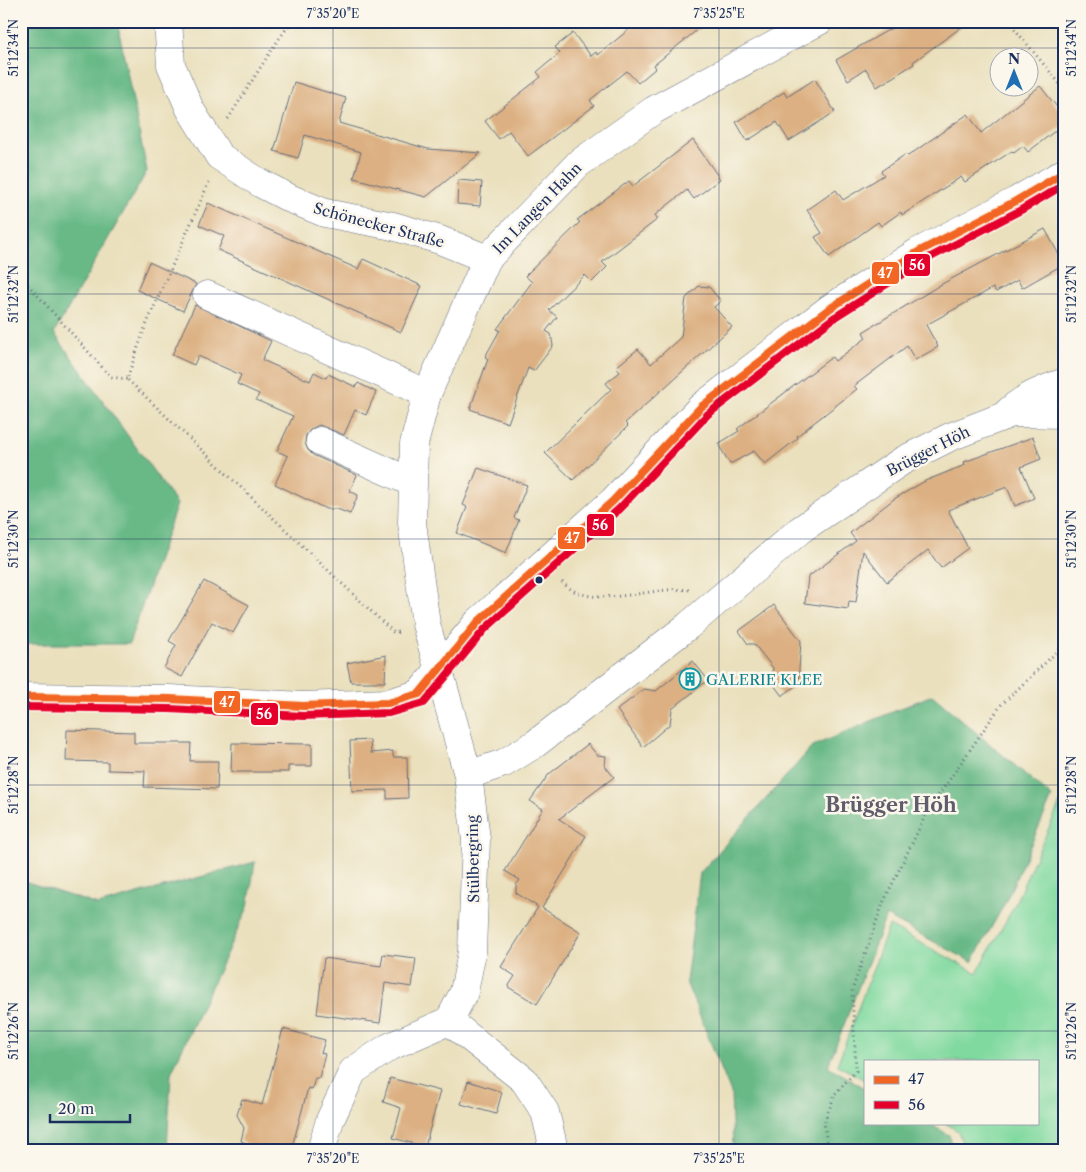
<svg xmlns="http://www.w3.org/2000/svg" width="1086" height="1172" viewBox="0 0 1086 1172" font-family="'Libre Caslon Text',serif">
<style>
.green{fill:#80d99f;stroke:#4e847e}
.forest{fill:#68b986;stroke:#427472}
.building{fill:#dcb082}
.lines{fill:none;stroke-linecap:round;stroke-linejoin:round}
.minor-casing{stroke:#636d7f;stroke-width:29}
.path{stroke:#636d7f;stroke-width:3;stroke-dasharray:1 4;stroke-linecap:butt}
.minor{stroke:#fff;stroke-width:28}
.bus-1-casing{stroke:#fbf7ec;stroke-width:11}
.bus-2-casing{stroke:#fbf7ec;stroke-width:11}
.bus-1{stroke:#f26522;stroke-width:8}
.bus-2{stroke:#e4002b;stroke-width:8}
.ticks{fill:none;stroke:#1b2f5e;stroke-width:1;stroke-opacity:0.45}
.bus-dot{fill:#1b2f5e;stroke:#fbf7ec;stroke-width:2}
.labels{text-anchor:middle;dominant-baseline:central;stroke-width:5;stroke-linejoin:round;paint-order:stroke}
.street-label{font-size:15px;fill:#1b2f5e;stroke:#fbf7ec}
.culture-label{font-size:15px;fill:#0d838f;stroke:#fbf7ec;text-anchor:start}
.district-label{font-size:20px;font-weight:bold;fill:#5f5c6b;stroke:#fbf7ec}
.line-badge{stroke:#fbf7ec;stroke-width:2}
.badge-label{font-size:14px;text-anchor:middle;font-weight:bold;fill:#fff}
.neatline{fill:none;stroke:#1b2f5e;stroke-width:2}
.ticks-label{font-size:12px;text-anchor:middle;fill:#1b2f5e}
</style>
<rect width="100%" height="100%" fill="#fbf7ec"/>
<filter id="ink" filterUnits="userSpaceOnUse"><feTurbulence type="fractalNoise" baseFrequency=".02" numOctaves="2"/><feDisplacementMap in="SourceGraphic" scale="10" xChannelSelector="R" yChannelSelector="G"/><feConvolveMatrix kernelMatrix="1 2 1 2 8 2 1 2 1" color-interpolation-filters="sRGB"/></filter>
<filter id="wash" filterUnits="userSpaceOnUse"><feTurbulence type="fractalNoise" baseFrequency=".0096" numOctaves="4" result="noise"/><feDisplacementMap in="SourceGraphic" scale="20" xChannelSelector="R" yChannelSelector="G"/><feGaussianBlur stdDeviation="1.12" result="paint"/><feColorMatrix in="noise" values="0 0 0 0 0 0 0 0 0 0 0 0 0 0 0 0 0 1.4 0 .05"/><feComposite in="paint" operator="in"/></filter>
<g filter="url(#wash)">
<rect width="100%" height="100%" fill="#eae0bd"/>
<polygon class="green" points="1060,803 1065,806 1065,1151 965,1151 958,1131 945,1123 1037,1123 1037,1061 865,1061 865,1080 837,1065 889,926 977,973 1013,908"/>
<g class="forest">
<polygon points="61,21 117,21 147,171 54,333 177,504 129,644 21,644 21,26"/>
<polygon points="932,695 1052,797 1005,903 972,962 886,916 828,1066 865,1088 865,1123 928,1123 949,1135 954,1151 733,1151 731,1093 686,982 700,873 813,746"/>
<polygon points="255,862 248,907 171,1073 167,1151 21,1151 21,880 98,905"/>
</g>
<g id="blocks">
<g class="building">
<polygon points="639,21 708,21 654,65 656,68 638,83 627,71 590,100 594,106 528,156 509,131 499,139 485,121 541,77 537,72 560,53 555,47 573,33 591,56 596,52 598,55"/>
<polygon points="904,21 970,21 913,62 914,64 877,87 866,69 848,80 836,60"/>
<polygon points="815,79 835,112 789,141 777,122 747,141 736,122 784,92 787,97"/>
<polygon points="294,82 346,98 339,123 428,149 481,153 426,197 354,178 361,152 305,135 298,158 274,151"/>
<polygon points="1040,86 1065,117 1065,123 1028,152 1023,146 1014,153 1012,151 965,182 961,177 902,215 901,212 881,226 878,222 829,257 815,237 822,233 807,210 836,190 843,200 884,175 881,171 906,154 908,156 968,114 981,133"/>
<polygon points="693,140 720,179 694,199 687,190 655,215 658,219 602,262 607,267 592,282 585,275 549,310 557,317 546,331 551,334 553,346 534,371 528,368 508,423 470,409 488,359 485,357 500,330 497,329 532,282 525,276 580,222 577,220 629,181 633,186"/>
<polygon points="458,180 482,182 480,206 457,204"/>
<polygon points="208,203 358,269 363,259 422,286 401,332 218,250 224,236 199,225"/>
<polygon points="1045,229 1064,264 1022,288 1018,280 996,292 993,288 926,325 938,347 915,360 907,346 854,386 857,389 797,436 798,438 765,464 754,451 730,464 718,444 739,431 737,429 832,357 835,361 866,338 863,332 940,285"/>
<polygon points="149,262 196,284 183,311 137,290"/>
<polygon points="699,286 709,287 721,301 714,307 732,327 625,423 628,426 573,480 545,453 611,389 606,383 620,372 616,367 638,349 651,364 681,337 686,298"/>
<polygon points="195,305 271,341 262,360 310,381 314,372 326,378 328,374 356,387 358,383 376,392 366,415 355,410 344,435 319,425 311,429 306,435 305,443 308,450 313,455 357,475 350,491 358,495 350,514 337,509 326,509 275,484 288,456 277,451 293,416 256,400 259,394 237,384 241,375 198,356 194,365 172,355"/>
<polygon points="1033,437 1041,459 1021,467 1034,498 1015,506 1007,487 948,510 968,548 941,568 928,550 887,582 863,551 856,602 849,601 848,609 805,603 808,577 856,541 850,533 894,499 925,481 965,465 964,462"/>
<polygon points="478,468 527,485 514,518 519,520 506,553 457,533 467,507 463,505"/>
<polygon points="204,581 249,605 233,633 212,622 182,677 164,668 176,645 169,641"/>
<polygon points="774,605 801,641 798,684 782,696 771,681 773,668 754,644 748,644 739,631"/>
<polygon points="386,655 385,682 351,682 347,663"/>
<polygon points="693,661 708,680 672,709 670,724 643,747 617,710 644,689 656,691"/>
<polygon points="67,730 134,732 134,743 191,743 190,761 218,761 217,789 144,787 145,771 108,770 108,762 66,761"/>
<polygon points="370,740 371,753 393,751 393,757 407,757 408,798 387,799 387,790 352,791 350,741"/>
<polygon points="232,743 312,744 312,766 288,766 288,772 231,772"/>
<polygon points="588,744 597,755 606,756 605,766 614,777 559,819 586,836 542,908 581,932 537,1004 508,987 515,976 501,967 538,907 516,893 516,885 520,880 505,871 543,809 530,801 549,774"/>
<polygon points="383,954 416,958 412,987 385,983 380,1023 317,1014 324,958 381,966"/>
<polygon points="283,1029 325,1040 321,1053 325,1054 319,1078 315,1078 312,1089 308,1088 291,1151 244,1151 246,1143 241,1141 244,1128 237,1115 242,1099 262,1105"/>
<polygon points="390,1078 440,1091 425,1147 393,1138 401,1108 383,1102"/>
<polygon points="468,1081 502,1092 496,1114 461,1104"/>
</g>
</g>
</g>
<g filter="url(#ink)">
<use href="#blocks" fill-opacity="0" stroke="#636d7f" stroke-width="1"/>
<g class="lines">
<g class="minor-casing">
<g id="minor">
<polyline points="168,21 171,65 190,109 219,156 260,183 291,199 325,213 393,226 440,240 487,259"/>
<polyline points="207,295 427,394"/>
<path d="M1004,416C1021,398 1042,390 1065,382"/>
<polyline points="320,441 411,482"/>
<polyline points="21,697 169,699 303,706 388,703 419,694 478,622 613,501 701,407 829,309 918,252 1016,201 1065,172"/>
<polyline points="468,775 504,763 535,744 688,626 800,530 902,461 950,437 1012,413 1065,414"/>
<polyline points="449,1021 524,1080 545,1112 552,1141 549,1151"/>
<polyline points="321,1151 330,1120 353,1071 389,1047 449,1021 464,992 472,952 476,839 468,775 426,624 412,523 414,444 427,394 487,259 578,164 654,110 819,21"/>
</g>
</g>
<g class="path">
<polyline points="1008,21 1065,90"/>
<polyline points="228,119 276,43 292,21"/>
<polyline points="209,182 144,330 127,379 394,633 400,632"/>
<polyline points="21,277 111,377 127,379"/>
<path d="M562,582C591,613 653,585 689,590"/>
<polyline points="828,1151 824,1123 835,1094 856,1071 852,990 883,903 927,812 1001,705 1065,644"/>
</g>
<use href="#minor" class="minor"/>
<g class="bus-1-casing">
<polyline id="bus-1" points="21,697 169,699 303,706 388,703 419,694 478,622 613,501 701,407 829,309 918,252 1016,201 1065,172"/>
</g>
<g class="bus-2-casing">
<polyline id="bus-2" points="21,707 169,709 303,716 389,713 424,703 485,629 620,508 708,414 835,317 923,261 1021,210 1065,184"/>
</g>
<use href="#bus-1" class="bus-1"/>
<use href="#bus-2" class="bus-2"/>
</g>
</g>
<path class="ticks" d="M333,21V1151M719,21V1151M21,48H1065M21,294H1065M21,539H1065M21,785H1065M21,1031H1065"/>
<defs>
<g id="building-ring" transform="scale(1.125)"><circle r="9.5" fill="#fbf7ec" stroke="#0f9aa8" stroke-width="1.5"/><path d="M-4-6H4V6H1V3H-1V6H-4ZM-2.5-4.3h1.7v1.8h-1.7ZM.8-4.3h1.7v1.8H.8ZM-2.5-1h1.7V.8h-1.7ZM.8-1h1.7V.8H.8Z" fill="#0f9aa8"/></g>
</defs>
<g fill-rule="evenodd">
<use href="#building-ring" x="690" y="679"/>
</g>
<circle class="bus-dot" cx="539" cy="580" r="4.5"/>
<g class="labels">
<g class="street-label">
<text transform="translate(537 208) rotate(-46)">Im Langen Hahn</text>
<text transform="translate(379 225) rotate(15)">Schönecker Straße</text>
<text transform="translate(928 451) rotate(-27)">Brügger Höh</text>
<text transform="translate(473 859) rotate(-91)">Stülbergring</text>
</g>
<g class="culture-label">
<text x="706" y="679">GALERIE KLEE</text>
</g>
<g class="district-label">
<text x="891" y="805">Brügger Höh</text>
</g>
</g>
<g class="line-badge">
<rect x="903" y="253" width="28" height="24" rx="5" fill="#e4002b"/>
<rect x="871" y="261" width="29" height="24" rx="5" fill="#f26522"/>
<rect x="586" y="513" width="29" height="24" rx="5" fill="#e4002b"/>
<rect x="557" y="526" width="29" height="24" rx="5" fill="#f26522"/>
<rect x="213" y="690" width="28" height="24" rx="5" fill="#f26522"/>
<rect x="250" y="702" width="29" height="24" rx="5" fill="#e4002b"/>
</g>
<g class="badge-label">
<text x="917" y="270">56</text>
<text x="885" y="278">47</text>
<text x="600" y="530">56</text>
<text x="572" y="543">47</text>
<text x="227" y="707">47</text>
<text x="264" y="719">56</text>
</g>
<rect width="1086" height="1172" fill="none" stroke="#fbf7ec" stroke-width="55"/>
<rect x="864" y="1060" width="175" height="65" fill="#fbf7ec" stroke="#a1a7b3"/>
<rect x="874" y="1076" width="25" height="8" fill="#f26522" stroke="#a1a7b3"/>
<text x="908" y="1084" font-size="15" fill="#1b2f5e">47</text>
<rect x="874" y="1101" width="25" height="8" fill="#e4002b" stroke="#a1a7b3"/>
<text x="908" y="1110" font-size="15" fill="#1b2f5e">56</text>
<g transform="translate(1014 72)"><circle r="24" fill="#fbf7ec" stroke="#a1a7b3"/>
<path d="M0-4L9 19L0 12L-9 19Z" fill="#1f6fb2"/>
<text y="-8" font-size="14" font-weight="bold" text-anchor="middle" fill="#1b2f5e">N</text>
</g>
<path d="M50 1114v8h80v-8" fill="none" stroke="#1b2f5e" stroke-width="2.5"/>
<text x="58" y="1114" font-size="15" fill="#1b2f5e" stroke="#fbf7ec" stroke-width="4" paint-order="stroke">20 m</text>
<rect x="28" y="28" width="1030" height="1116" class="neatline"/>
<g class="ticks-label">
<text x="333" y="18">7°35'20"E</text>
<text x="719" y="18">7°35'25"E</text>
<text transform="translate(14 48) rotate(-90)" y="4">51°12'34"N</text>
<text transform="translate(1072 48) rotate(-90)" y="4">51°12'34"N</text>
<text transform="translate(14 294) rotate(-90)" y="4">51°12'32"N</text>
<text transform="translate(1072 294) rotate(-90)" y="4">51°12'32"N</text>
<text transform="translate(14 539) rotate(-90)" y="4">51°12'30"N</text>
<text transform="translate(1072 539) rotate(-90)" y="4">51°12'30"N</text>
<text transform="translate(14 785) rotate(-90)" y="4">51°12'28"N</text>
<text transform="translate(1072 785) rotate(-90)" y="4">51°12'28"N</text>
<text transform="translate(14 1031) rotate(-90)" y="4">51°12'26"N</text>
<text transform="translate(1072 1031) rotate(-90)" y="4">51°12'26"N</text>
<text x="333" y="1163">7°35'20"E</text>
<text x="719" y="1163">7°35'25"E</text>
</g>
</svg>
